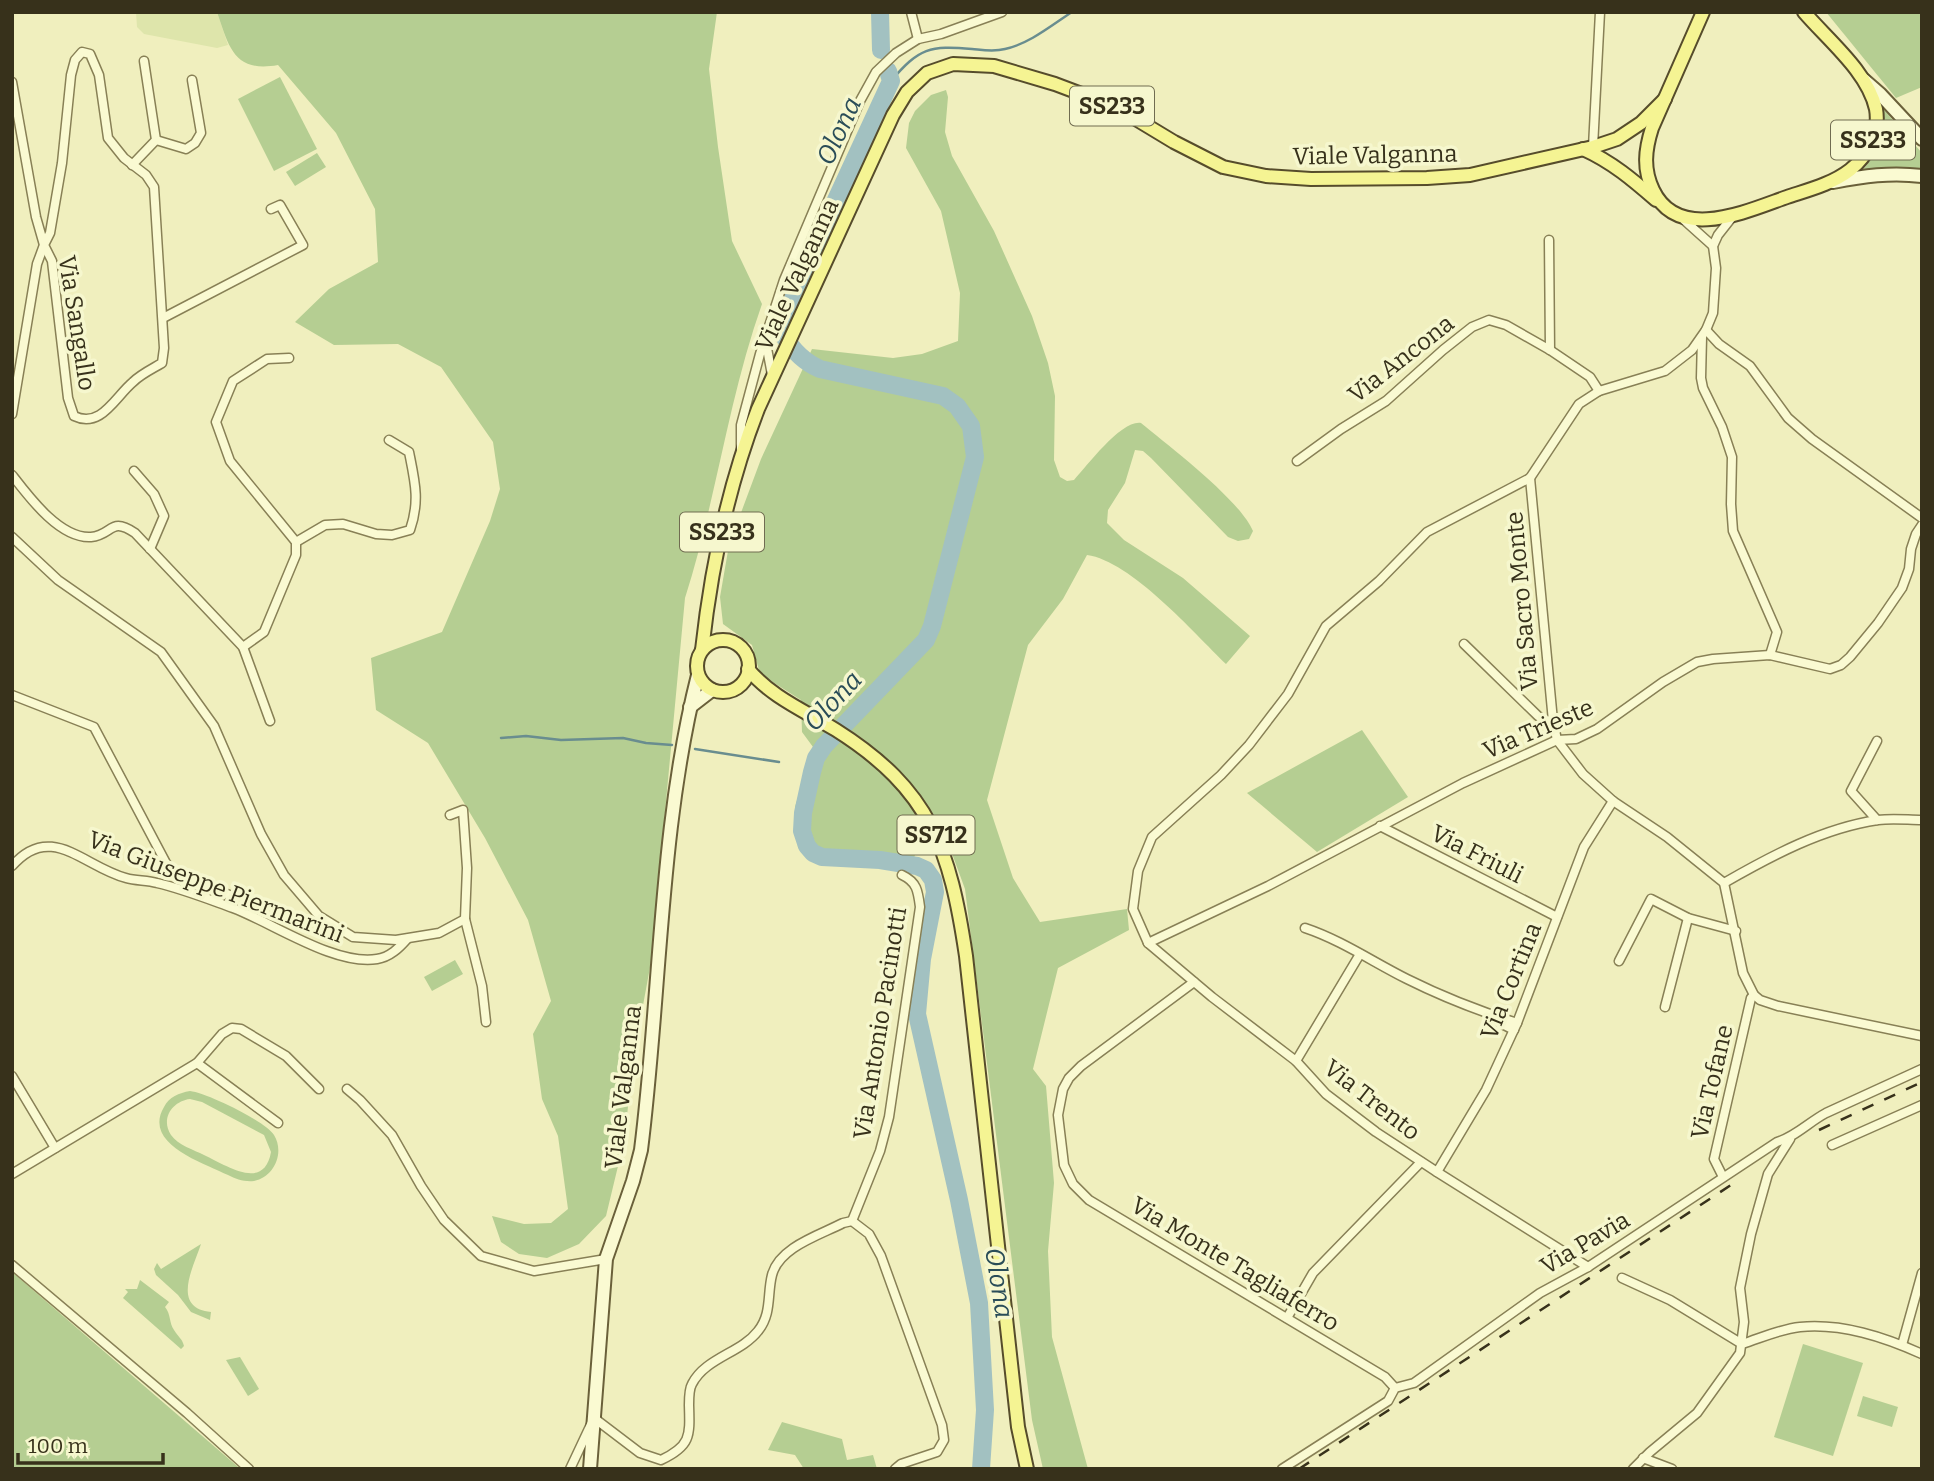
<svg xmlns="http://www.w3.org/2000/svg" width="1934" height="1481" viewBox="0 0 1934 1481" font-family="Bitter,serif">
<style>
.farmland{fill:#dee5ab}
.green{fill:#b5ce92;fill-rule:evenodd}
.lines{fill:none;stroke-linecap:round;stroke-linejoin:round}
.stream{stroke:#698d8f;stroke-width:2.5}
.river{stroke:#a2c1c1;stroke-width:18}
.street-casing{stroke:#888056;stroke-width:11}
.secondary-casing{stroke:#6a603a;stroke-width:16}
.primary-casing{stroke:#564c2b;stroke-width:16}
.street{stroke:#fafad2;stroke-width:8}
.secondary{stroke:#fafad2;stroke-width:12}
.primary{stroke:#f5f493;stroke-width:12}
.rail{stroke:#37311b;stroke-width:2.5;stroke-dasharray:12 12;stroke-linecap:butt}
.labels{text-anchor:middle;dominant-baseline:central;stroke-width:7;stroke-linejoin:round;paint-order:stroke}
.shield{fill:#f6f7ce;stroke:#706c51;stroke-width:2}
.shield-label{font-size:23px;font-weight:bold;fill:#37311b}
.street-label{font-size:24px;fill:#37311b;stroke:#f6f7ce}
.water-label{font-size:26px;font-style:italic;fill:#2a4d58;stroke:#f6f7ce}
</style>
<rect width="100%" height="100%" fill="#f0efbe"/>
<polygon class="farmland" points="136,12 217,12 228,45 217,48 144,34 137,27"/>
<g class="green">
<path d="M217,12H717L709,69L718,147L732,241L762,304C728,400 716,501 685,598L651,962L632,1065L625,1137L606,1216L579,1244L547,1258L519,1254L501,1242L492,1216L524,1224L551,1223L568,1209L558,1136L542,1099L533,1034L551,1001L528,920L485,838L428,743L376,710L371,658L442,632L490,521L500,489L493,442L441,367L398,344L334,345L295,322L329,289L378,262L375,209L336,133L278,65C234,73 229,47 217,12Z"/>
<polygon points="1826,12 1922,12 1922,87 1896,98"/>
<polygon points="280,77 317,149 274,171 238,99"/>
<path d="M946,90L948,97L945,132L952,156L994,231L1032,316L1048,363L1055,396L1054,460L1060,477L1067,481L1074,480C1088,465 1121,420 1141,423C1170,447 1240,500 1253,531L1249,539L1238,541L1228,537L1151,458L1143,451L1135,450L1125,483L1108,510L1107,523L1124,540L1183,578L1250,636L1226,664C1194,633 1131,561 1087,555L1063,599L1028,645L987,800L1013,878L1040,922L1127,909L1129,930L1058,968L1033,1069L1046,1086L1054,1183L1048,1251L1052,1337L1088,1469H1043L1032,1420L965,889L943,829L917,790L919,842L909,874L884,868L832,863L798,848L795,807L813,747L802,732L801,700L760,674L752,645L723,624L720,597L729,545L761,459L812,349L893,358L922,354L958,341L960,293L941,211L906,148L909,123L915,111L931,95Z"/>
<path d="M1884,110L1922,153V170L1879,168L1863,170C1878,152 1883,134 1884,110Z"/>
<polygon points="317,153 326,167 295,186 286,172"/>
<polygon points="1362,730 1408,797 1317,852 1247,793"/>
<polygon points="455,960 463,974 432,991 424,977"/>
<path d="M190,1091C207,1093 265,1121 274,1135C285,1153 274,1177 254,1181C244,1182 236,1179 228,1175C204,1163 142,1144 164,1107C169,1097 179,1093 190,1091ZM190,1099L202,1102L264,1135L271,1152C264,1192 226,1165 204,1155C194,1150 178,1145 171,1135C160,1118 173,1101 190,1099Z"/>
<path d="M201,1244C193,1268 171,1308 211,1312L210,1320L191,1312L178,1295L156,1275L154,1269L157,1263L161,1269Z"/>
<polygon points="12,1272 237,1466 240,1469 12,1469"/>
<path d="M140,1280L169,1302L165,1307C171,1314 169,1323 174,1330C178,1337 182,1338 184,1346L181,1349L123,1298L128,1292L125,1289H137Z"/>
<polygon points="1803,1344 1863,1363 1833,1456 1774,1437"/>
<polygon points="240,1357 259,1389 248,1396 226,1360"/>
<polygon points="1863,1396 1898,1407 1892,1427 1857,1416"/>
<polygon points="782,1422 842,1439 847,1460 873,1455 877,1469 804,1469 795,1455 768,1450"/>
</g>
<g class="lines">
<g class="stream">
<path d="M891,81C919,48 930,45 972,49C983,50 994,52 1005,49C1029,44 1052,25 1072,12"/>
<polyline points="501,738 526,736 561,740 623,738 646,743 672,745"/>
<polyline points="695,749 779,762"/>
</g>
<g class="river">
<polyline points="880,12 881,50"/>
<path d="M888,71L891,81L786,308L784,336C793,351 804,362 820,369L943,396L957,406L971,426L975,457L932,626L926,640L824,746L816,758L812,772L803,813L802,831L807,846L813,853L822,857L880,860L917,866L926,870L933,880L935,892L922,959L917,1014L959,1200L979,1303L985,1410L981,1469"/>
</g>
<g class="street-casing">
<g id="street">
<polyline points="911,12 918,39"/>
<path d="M82,52L90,54L99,75L108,138L124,158L146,175L154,187L164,348L162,363C152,369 141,374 133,382C115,397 101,429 74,416L68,398L52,261L44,245L50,233L62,163L71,75L75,60Z"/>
<polyline points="12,82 36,217 44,245 37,264 12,414"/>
<polyline points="156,140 186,149 195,143 201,133 192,80"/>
<polyline points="1593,147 1600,12"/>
<polyline points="132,165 156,140 144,61"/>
<polyline points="1684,220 1713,246"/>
<polyline points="1549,240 1550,350"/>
<polyline points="163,318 303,245 280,205 271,209"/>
<polyline points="1706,330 1719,344 1750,366 1788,418 1812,439 1922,518"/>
<polyline points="1702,337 1701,378 1703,388 1722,427 1732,457 1731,504 1733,531 1777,632 1770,655"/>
<polyline points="766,343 772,375"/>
<polyline points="741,449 741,425 760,354 784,280 860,101 876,72 896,53 918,39 941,34 1002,12"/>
<polyline points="1297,461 1341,429 1386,401 1443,350 1472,327 1489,320 1506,325 1550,350 1590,377 1599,391"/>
<polyline points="134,471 154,494 164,516 150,549"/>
<path d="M12,475C29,497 60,539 91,537C113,535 110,516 135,533L243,647L270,721"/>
<polyline points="1530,478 1553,721 1557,740 1583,774 1613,801 1667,837 1724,883 1743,973 1754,995 1760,1000 1778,1006 1922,1036"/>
<polyline points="12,537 58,580 161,652 214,726 261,834 284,875 319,916 353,937 396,940 439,933 465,919 467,868 463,810 450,815"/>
<path d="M296,542L325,525L343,524L376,534L392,535L410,530C420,501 415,482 409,452L389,440"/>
<polyline points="1464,644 1538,716 1544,720 1553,721"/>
<polyline points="243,647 264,632 296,555 296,542 230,461 216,422 233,381 267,359 289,358"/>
<polyline points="12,695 94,727 166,863 173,871 234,897"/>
<polyline points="1877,741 1851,791 1877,820"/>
<polyline points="1380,826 1557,917"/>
<path d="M12,866C51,821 84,867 126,878C136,881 147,880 157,883C183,889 208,899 233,908C273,923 335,966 377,959C390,957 399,948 407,939"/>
<path d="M1724,883C1771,856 1823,828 1878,820C1893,818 1908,820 1922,820"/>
<polyline points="465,919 482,986 486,1022"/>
<path d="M1305,928C1341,940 1373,962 1407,979C1443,997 1479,1011 1517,1023"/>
<polyline points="1148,943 1268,886 1463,783 1557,740 1576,739 1597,729 1663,682 1697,662 1713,659 1770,655 1830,669 1841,665 1850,657 1878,623 1902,588 1909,569 1911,549 1916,534 1922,525"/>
<polyline points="1619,961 1651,899 1688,918 1736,931"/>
<polyline points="1194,982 1081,1066 1069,1078 1063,1089 1058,1115 1064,1165 1073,1184 1089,1200 1385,1377 1395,1388"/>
<polyline points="1665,1007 1688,918"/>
<polyline points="1492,1019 1514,1030"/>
<polyline points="1296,1061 1360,954"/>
<polyline points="197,1063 278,1123"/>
<polyline points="12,1076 55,1148"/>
<polyline points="347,1089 360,1100 392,1135 421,1186 444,1220 481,1256 534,1271 606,1259"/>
<polyline points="1832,1145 1922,1105"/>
<polyline points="1437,1172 1486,1090 1517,1023 1584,847 1613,801"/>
<polyline points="12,1174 197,1063 222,1034 232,1028 241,1029 286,1056 319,1089"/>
<polyline points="1723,1177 1714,1159 1751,998 1754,995"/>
<path d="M852,1221L880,1151L889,1117L920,907C918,891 917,882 902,875"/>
<polyline points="12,1265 187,1413 249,1469"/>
<polyline points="1588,1267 1437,1172 1376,1132 1326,1094 1296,1061 1212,997 1148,943 1133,909 1138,871 1152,837 1221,775 1249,745 1288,694 1326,626 1379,581 1427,532 1530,478 1579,404 1599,391 1665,371 1692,350 1706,330 1713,313 1716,268 1713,246 1718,235 1733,216"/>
<path d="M1622,1278L1670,1300L1742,1344C1761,1338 1780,1329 1800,1327C1842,1323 1884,1337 1922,1354"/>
<polyline points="1287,1318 1313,1273 1421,1162"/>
<polyline points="1902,1345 1922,1273"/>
<polyline points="1643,1458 1672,1469"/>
<path d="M570,1469L594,1418L640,1453L661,1460C691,1446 690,1436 689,1405C689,1399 689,1389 692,1384C705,1358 741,1353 758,1331C772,1314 767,1294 772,1275C779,1247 820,1235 843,1223L852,1221L869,1234L881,1256L942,1425L944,1440L937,1452L901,1464L895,1469"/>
<path d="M1282,1469L1388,1401L1395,1388L1414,1383L1540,1293L1588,1267L1777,1142C1795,1137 1809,1122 1826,1113L1922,1069"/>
<polyline points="1633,1469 1650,1452 1697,1413 1740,1353 1744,1322 1740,1288 1751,1234 1768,1174 1790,1139"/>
</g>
</g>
<g class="secondary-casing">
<g id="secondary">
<polyline points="1864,80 1880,94 1922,139"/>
<path d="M1833,182C1863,176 1891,172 1922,176"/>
<polyline points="690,707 712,690"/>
<path d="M590,1469L606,1259L633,1181L641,1150C661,992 659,829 698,675"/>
</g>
</g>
<g class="primary-casing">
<g id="primary">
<path d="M1703,12L1652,128C1645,150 1643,169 1653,190C1678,243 1747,211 1787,197C1808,190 1832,184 1850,170C1868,156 1880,132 1876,109C1868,72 1828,40 1804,12"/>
<path d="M1583,149C1612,162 1633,180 1656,200"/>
<circle cx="723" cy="666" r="26"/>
<path d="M702,650C711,568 728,486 758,409L893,115L907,92L927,73L953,64L994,66L1055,84L1116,107L1174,142L1223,167L1266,176L1311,179L1427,178L1470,175L1593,147L1617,139L1641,123L1665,99"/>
<path d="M748,669C771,697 805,711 836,730C931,790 950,849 966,956L1018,1427L1027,1469"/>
</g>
</g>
<use href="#street" class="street"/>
<use href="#secondary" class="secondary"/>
<use href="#primary" class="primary"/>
<g class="rail">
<polyline points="1819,1130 1922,1082"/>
<polyline points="1299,1469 1731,1185"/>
</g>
</g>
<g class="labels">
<g class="shield">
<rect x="1070" y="86.5" width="84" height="39" rx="5"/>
<rect x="1831" y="120.5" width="84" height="39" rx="5"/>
<rect x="680" y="512.5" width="84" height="39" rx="5"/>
<rect x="897.5" y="815.5" width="77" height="39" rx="5"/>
</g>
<g class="shield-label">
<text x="1112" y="106">SS233</text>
<text x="1873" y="140">SS233</text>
<text x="722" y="532">SS233</text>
<text x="936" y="835">SS712</text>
</g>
<g class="street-label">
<text transform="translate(1375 155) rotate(-1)">Viale Valganna</text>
<text transform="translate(797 275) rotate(-65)">Viale Valganna</text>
<text transform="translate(77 323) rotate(81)">Via Sangallo</text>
<text transform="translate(1401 359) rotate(-38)">Via Ancona</text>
<text transform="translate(1522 601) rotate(-95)">Via Sacro Monte</text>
<text transform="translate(1538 729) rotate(-23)">Via Trieste</text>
<text transform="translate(1477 854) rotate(27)">Via Friuli</text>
<text transform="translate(216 887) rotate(21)">Via Giuseppe Piermarini</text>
<text transform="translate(1511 981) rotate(-68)">Via Cortina</text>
<text transform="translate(880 1023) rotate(-81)">Via Antonio Pacinotti</text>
<text transform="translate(1712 1082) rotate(-77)">Via Tofane</text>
<text transform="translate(623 1087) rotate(-83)">Viale Valganna</text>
<text transform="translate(1372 1100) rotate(38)">Via Trento</text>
<text transform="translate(1585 1243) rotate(-31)">Via Pavia</text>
<text transform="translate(1235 1264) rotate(31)">Via Monte Tagliaferro</text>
</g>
<g class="water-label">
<text transform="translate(839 131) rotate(-65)">Olona</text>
<text transform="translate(833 701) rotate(-47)">Olona</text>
<text transform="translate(999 1283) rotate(81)">Olona</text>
</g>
</g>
<rect width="1934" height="1481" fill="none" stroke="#37311b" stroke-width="28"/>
<path d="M18 1453v10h145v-10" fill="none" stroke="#37311b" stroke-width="3.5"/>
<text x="28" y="1453" font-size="21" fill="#37311b" stroke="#f6f7ce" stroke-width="5" paint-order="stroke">100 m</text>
</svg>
